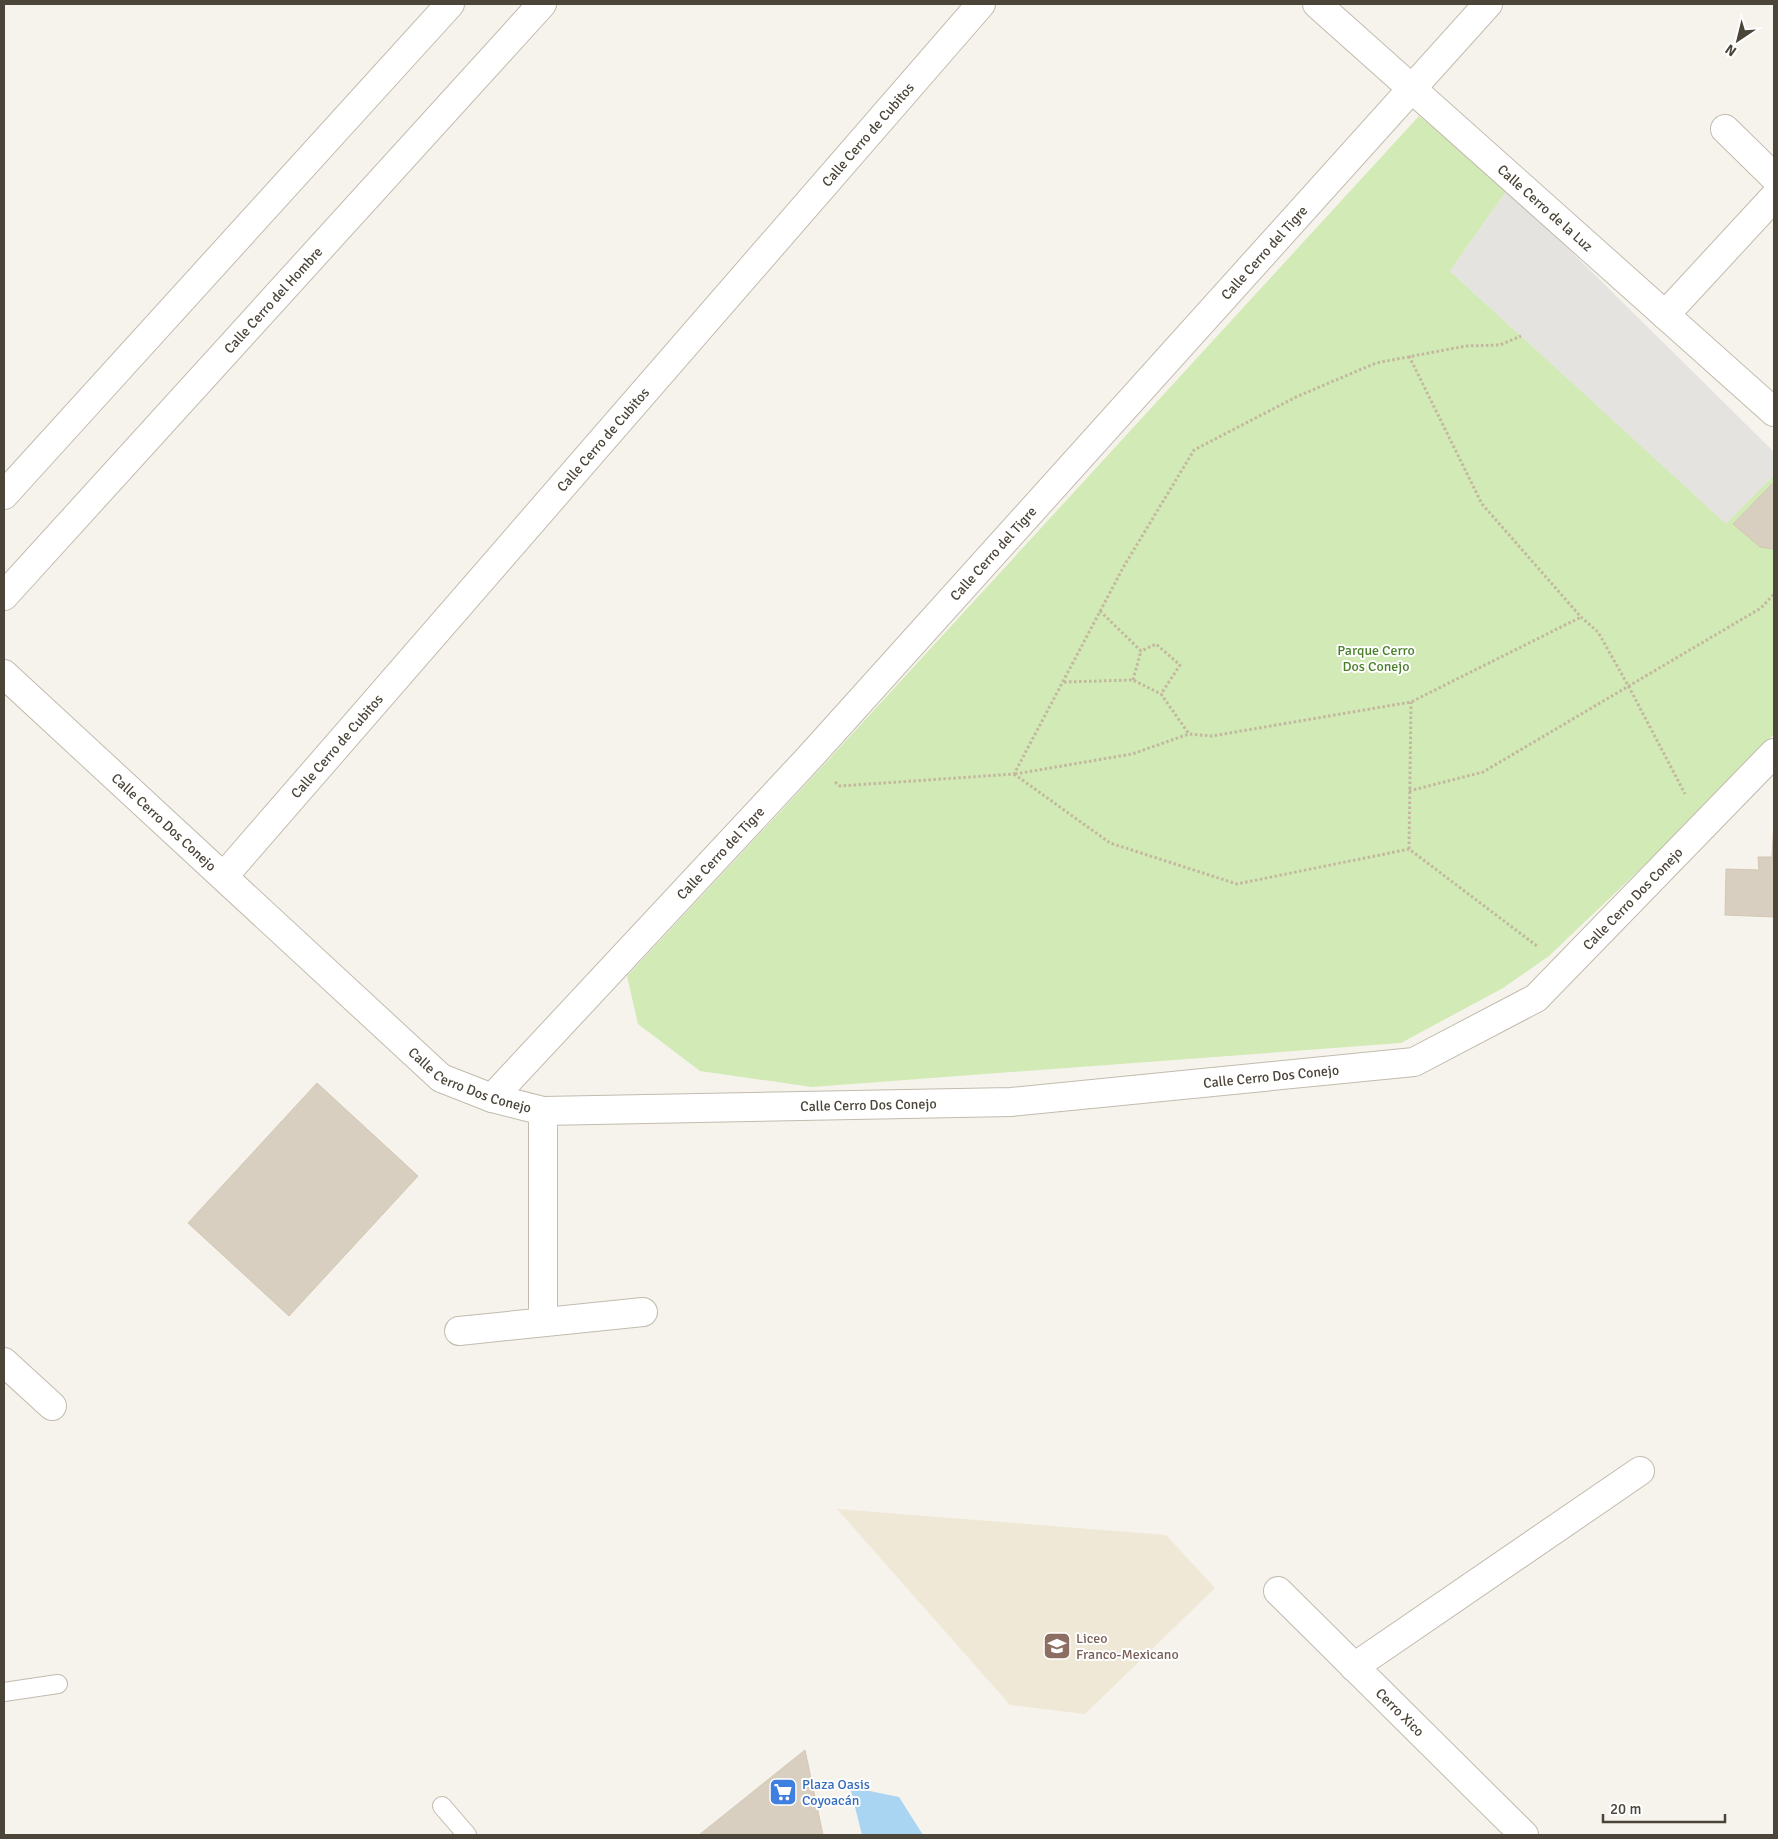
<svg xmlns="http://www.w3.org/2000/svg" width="1778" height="1839" viewBox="0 0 1778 1839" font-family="Signika,sans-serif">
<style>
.education{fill:#efe8d6}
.green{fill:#d2eab5}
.parking{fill:#e5e3e0}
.water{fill:#a9d4f2}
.building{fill:#d8cfc1;stroke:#d3c7b4}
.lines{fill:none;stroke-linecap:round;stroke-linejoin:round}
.service-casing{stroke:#c2bbae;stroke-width:20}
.minor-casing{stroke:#c2bbae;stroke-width:30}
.path{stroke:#c4b79f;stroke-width:3;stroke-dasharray:2.5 2.5;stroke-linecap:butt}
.service{stroke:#fff;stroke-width:18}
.minor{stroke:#fff;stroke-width:28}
.labels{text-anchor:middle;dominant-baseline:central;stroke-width:4;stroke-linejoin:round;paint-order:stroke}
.street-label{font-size:14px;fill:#4b4439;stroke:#fff}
.park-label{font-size:14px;fill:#4a7f2a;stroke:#fff}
.education-label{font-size:14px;fill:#785e54;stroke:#fff;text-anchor:start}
.shop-label{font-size:14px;fill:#366cbe;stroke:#fff;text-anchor:start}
</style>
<rect width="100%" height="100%" fill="#f6f3ec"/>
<polygon class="education" points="837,1509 1166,1535 1215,1588 1085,1714 1010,1705"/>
<polygon class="green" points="1419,116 1508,189 1450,271 1726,523 1774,475 1774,734 1700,812 1549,956 1503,988 1401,1043 812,1087 700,1071 638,1024 627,976 820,769"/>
<polygon class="parking" points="1508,189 1774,452 1774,475 1726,524 1450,271"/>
<polygon class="water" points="850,1787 899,1797 923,1835 862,1835"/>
<g class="building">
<polygon points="1774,482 1774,549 1760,547 1733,524"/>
<polygon points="1774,820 1774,917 1725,915 1726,869 1759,870 1758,857 1772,857"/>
<polygon points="317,1083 418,1176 289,1316 188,1223"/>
<polygon points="805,1750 823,1835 699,1835"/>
</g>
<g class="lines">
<g class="service-casing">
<g id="service">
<polyline points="4,1692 58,1684"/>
<polyline points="442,1806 467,1835"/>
</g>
</g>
<g class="minor-casing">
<g id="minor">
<path id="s1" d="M1317,4L1774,412"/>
<polyline points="1725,129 1774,177"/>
<polyline points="1665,315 1774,197"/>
<polyline points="4,495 450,4"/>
<path id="s2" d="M4,596L542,4"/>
<path id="s3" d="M4,674L441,1078L492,1098L543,1111L1011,1102L1414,1062L1536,998L1774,753"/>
<path id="s4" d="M224,876L981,4"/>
<path id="s5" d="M492,1098L808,759L1488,4"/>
<polyline points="543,1322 543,1111"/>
<polyline points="459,1331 643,1312"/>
<polyline points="4,1362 52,1406"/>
<path id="s6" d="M1278,1591L1524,1835"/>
<polyline points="1354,1667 1640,1471"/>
</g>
</g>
<g class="path">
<polyline points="1409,356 1482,504 1581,617 1598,632 1629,687 1685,794"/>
<polyline points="1100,611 1141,651 1156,644 1180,665 1161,694"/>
<polyline points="1133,680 1141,651"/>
<polyline points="1064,682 1133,680 1161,694 1189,734"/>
<polyline points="1014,774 1110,843 1237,884 1409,849 1537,946"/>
<polyline points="1015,774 1132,754 1189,734 1212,736 1411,702 1581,617"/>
<polyline points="835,782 840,786 1014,774 1124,566 1194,450 1296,397 1376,363 1466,346 1500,345 1521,336"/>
<polyline points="1409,791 1483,772 1761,608 1774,594"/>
<polyline points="1409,849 1411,702"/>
</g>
<use href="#service" class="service"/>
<use href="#minor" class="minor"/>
</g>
<defs>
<g id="school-square" transform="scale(1.4375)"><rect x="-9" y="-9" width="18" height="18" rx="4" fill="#8d6e63" stroke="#fff"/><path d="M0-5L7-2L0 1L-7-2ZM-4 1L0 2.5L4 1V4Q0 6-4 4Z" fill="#fff"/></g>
<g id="supermarket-square" transform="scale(1.4375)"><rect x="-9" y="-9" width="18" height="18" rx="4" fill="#3f7fe0" stroke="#fff"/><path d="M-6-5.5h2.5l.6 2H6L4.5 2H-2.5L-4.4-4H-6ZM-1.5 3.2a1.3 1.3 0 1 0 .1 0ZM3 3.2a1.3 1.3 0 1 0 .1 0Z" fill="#fff"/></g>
</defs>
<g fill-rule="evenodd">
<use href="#school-square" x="1057" y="1646"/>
<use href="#supermarket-square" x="783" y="1792"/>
</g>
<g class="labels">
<g class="street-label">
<text stroke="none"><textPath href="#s4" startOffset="982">Calle Cerro de Cubitos</textPath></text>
<text stroke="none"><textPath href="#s1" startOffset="306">Calle Cerro de la Luz</textPath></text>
<text stroke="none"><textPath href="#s5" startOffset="1145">Calle Cerro del Tigre</textPath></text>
<text stroke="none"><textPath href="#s2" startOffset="400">Calle Cerro del Hombre</textPath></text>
<text stroke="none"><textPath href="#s4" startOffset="578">Calle Cerro de Cubitos</textPath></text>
<text stroke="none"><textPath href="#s5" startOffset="740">Calle Cerro del Tigre</textPath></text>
<text stroke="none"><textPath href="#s4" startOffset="172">Calle Cerro de Cubitos</textPath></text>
<text stroke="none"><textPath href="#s3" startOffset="218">Calle Cerro Dos Conejo</textPath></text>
<text stroke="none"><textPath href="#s5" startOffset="335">Calle Cerro del Tigre</textPath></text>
<text stroke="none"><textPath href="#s3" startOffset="1852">Calle Cerro Dos Conejo</textPath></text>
<text stroke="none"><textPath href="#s3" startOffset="1432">Calle Cerro Dos Conejo</textPath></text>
<text stroke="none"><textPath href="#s3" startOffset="622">Calle Cerro Dos Conejo</textPath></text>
<text stroke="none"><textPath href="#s3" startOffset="1028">Calle Cerro Dos Conejo</textPath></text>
<text stroke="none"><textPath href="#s6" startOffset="172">Cerro Xico</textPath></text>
</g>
<g class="park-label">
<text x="1376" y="650">Parque Cerro<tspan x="1376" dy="16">Dos Conejo</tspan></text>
</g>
<g class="education-label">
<text x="1076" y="1638">Liceo<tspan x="1076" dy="16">Franco-Mexicano</tspan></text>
</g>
<g class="shop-label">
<text x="802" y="1784">Plaza Oasis<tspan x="802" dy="16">Coyoacán</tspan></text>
</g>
</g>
<rect width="1778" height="1839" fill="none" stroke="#4b4439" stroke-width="10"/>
<g transform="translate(1738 40) rotate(215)" stroke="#ffffff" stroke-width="4" paint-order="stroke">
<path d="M0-4L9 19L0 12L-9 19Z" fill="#4b4439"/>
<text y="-8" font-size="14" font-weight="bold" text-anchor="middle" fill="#4b4439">N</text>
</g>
<path d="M1603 1814v8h122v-8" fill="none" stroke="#4b4439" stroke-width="2.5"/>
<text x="1610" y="1814" font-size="15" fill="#4b4439" stroke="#ffffff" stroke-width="4" paint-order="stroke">20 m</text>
</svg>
